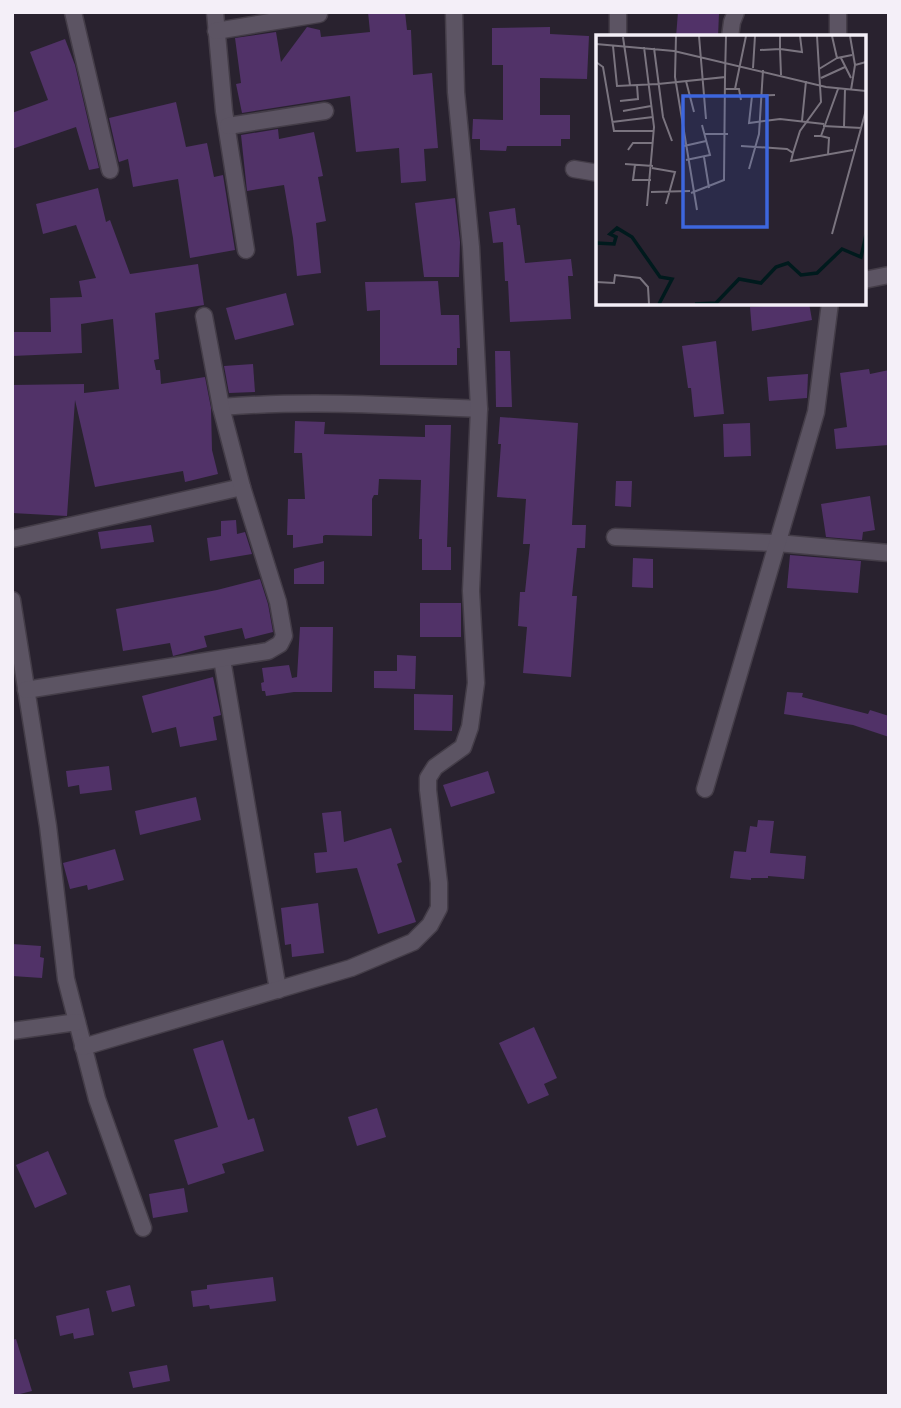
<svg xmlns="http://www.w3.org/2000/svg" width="901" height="1408" viewBox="0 0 901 1408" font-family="'PT Sans',sans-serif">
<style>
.building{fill:#513268}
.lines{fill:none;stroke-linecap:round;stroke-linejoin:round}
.minor-casing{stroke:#443d48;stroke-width:19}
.minor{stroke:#5c5463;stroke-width:16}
.inset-river{fill:none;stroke:#001a1d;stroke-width:3.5}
.inset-road{fill:none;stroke:#7a747f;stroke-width:2}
.view{fill:#3d66dd;fill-opacity:0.15;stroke:#3d66dd;stroke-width:3.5}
.inset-edge{fill:none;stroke:#f4eff8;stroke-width:3.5}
</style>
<rect width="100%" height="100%" fill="#29222f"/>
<g class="building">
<polygon points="368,12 405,12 407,30 411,30 413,75 432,73 438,148 424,149 426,181 401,183 399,148 356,152 350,96 242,113 236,84 241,83 235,38 276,32 281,62 307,27 320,30 321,37 370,32"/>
<polygon points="678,12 719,13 718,37 676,37"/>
<polygon points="550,27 550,34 589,36 587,79 540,78 540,115 570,115 570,139 561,139 561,146 507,146 506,151 480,150 480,139 472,139 473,119 503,120 503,65 492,65 492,28"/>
<polygon points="65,39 75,65 99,168 89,170 76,127 12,149 12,113 48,100 30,52"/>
<polygon points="176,102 186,147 207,143 214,177 223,175 235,250 190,258 178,179 133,187 128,159 119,162 109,118"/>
<polygon points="278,129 279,139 314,132 323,176 318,177 326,221 316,223 321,273 297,276 293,238 284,185 247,191 241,135"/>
<polygon points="98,188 106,222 110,220 130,274 198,264 204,305 155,313 159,359 154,360 156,370 160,370 161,384 205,377 211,408 212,450 218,474 185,482 183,471 95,487 75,400 67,516 12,513 12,385 84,384 84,393 119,389 113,319 81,324 82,353 12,356 12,332 51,332 50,298 82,297 79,281 96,278 76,225 43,234 36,204"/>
<polygon points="455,198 460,242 459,277 424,277 415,203"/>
<polygon points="515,208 517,225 520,225 525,263 571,259 573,276 568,276 571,319 510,322 508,281 505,281 503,242 493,243 489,212"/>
<polygon points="438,281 441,315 459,315 460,348 457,348 457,365 380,365 380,310 367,311 365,282"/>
<polygon points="286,293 294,325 235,340 226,308"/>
<polygon points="776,303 809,303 812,320 752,331 750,307 776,305"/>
<polygon points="716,341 724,414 694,417 691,388 688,388 682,346"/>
<polygon points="495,351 510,351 512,407 496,407"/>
<polygon points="253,364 255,392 229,393 224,366"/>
<polygon points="869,369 870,374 889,370 889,445 836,449 834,429 847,427 840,373"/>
<polygon points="808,374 807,398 769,401 767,377"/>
<polygon points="500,417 578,423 572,525 586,525 585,548 577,548 572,596 577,596 571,677 523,673 527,627 518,626 520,592 525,592 530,544 523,544 526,499 497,497 501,444 498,444"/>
<polygon points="295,421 325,422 324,434 425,437 425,425 451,425 447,547 451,547 451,570 422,570 422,539 419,539 421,480 379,479 378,495 374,495 372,499 372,536 325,535 323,536 323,543 293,548 293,535 287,535 288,499 305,499 302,453 294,453"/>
<polygon points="750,423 751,456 724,457 723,424"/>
<polygon points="616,481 632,481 631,507 615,506"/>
<polygon points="870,496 875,530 863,532 862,540 826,537 821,504"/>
<polygon points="236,520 237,534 245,532 252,554 210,561 207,538 221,536 221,521"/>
<polygon points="151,525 154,542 101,549 98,532"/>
<polygon points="790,555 861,561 858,593 787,588"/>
<polygon points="633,558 653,559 653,588 632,587"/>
<polygon points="324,561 324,584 294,584 294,569"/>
<polygon points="260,579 268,604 273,632 245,639 242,628 204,636 207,647 173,656 170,643 123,651 116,609 217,590"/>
<rect x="420" y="603" width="41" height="34"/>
<polygon points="300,627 333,627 332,692 294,692 266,696 265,691 262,691 261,683 264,682 262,668 289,665 292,678 297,677"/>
<polygon points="397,655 416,656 415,689 374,688 374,671 397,671"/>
<polygon points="213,677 221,715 213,717 217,740 180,747 176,727 152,733 142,696"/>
<polygon points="787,692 803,693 802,697 868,714 870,710 889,716 889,737 853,725 784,714"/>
<polygon points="414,694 453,695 452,731 414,730"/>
<polygon points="109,766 112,790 80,794 79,785 68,787 66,771"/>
<polygon points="488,771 495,793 451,807 443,785"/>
<polygon points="196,797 201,820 140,835 135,811"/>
<polygon points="341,811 344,842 391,828 402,862 397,864 416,922 378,934 357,868 316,873 314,853 327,852 322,813"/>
<polygon points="758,820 774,821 770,853 806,856 804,879 768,876 768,878 751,878 751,880 730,878 734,851 746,852 750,826 757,827"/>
<polygon points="115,849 124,880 88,890 87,885 70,889 63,863"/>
<polygon points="318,903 324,953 292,957 291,944 285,945 281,908"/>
<polygon points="12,944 41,946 40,957 44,958 42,978 12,976"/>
<polygon points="534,1027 557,1078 544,1084 549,1095 528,1104 499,1043"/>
<polygon points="223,1040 248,1120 254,1118 264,1151 222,1164 225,1173 188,1185 174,1140 218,1127 193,1049"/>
<polygon points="377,1108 386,1137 357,1146 348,1117"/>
<polygon points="48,1151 67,1194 35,1208 16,1165"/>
<polygon points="184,1188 188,1212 153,1218 149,1194"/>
<polygon points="273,1277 276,1301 210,1309 209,1305 193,1307 191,1291 207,1289 207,1285"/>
<polygon points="130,1285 135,1306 112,1312 106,1291"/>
<polygon points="89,1308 94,1335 74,1339 73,1333 60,1336 56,1316"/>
<polygon points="16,1339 32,1391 12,1396 12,1340"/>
<polygon points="167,1365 170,1381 133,1388 129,1372"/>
</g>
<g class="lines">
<g class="minor-casing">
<g id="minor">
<polyline points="73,12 110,170"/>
<polyline points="215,12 224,111 246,250"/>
<polyline points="618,12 618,37"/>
<polyline points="838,12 838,37"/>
<polyline points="216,31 319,14"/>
<polyline points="730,37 732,22 736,12"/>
<polyline points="228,126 325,111"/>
<polyline points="574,169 598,173"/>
<polyline points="864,280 889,275"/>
<path d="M221,407C307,400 393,405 479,409"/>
<polyline points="615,537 777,543 889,553"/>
<polyline points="12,539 242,487"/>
<polyline points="12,600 48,826 66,979 97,1099 143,1228"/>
<polyline points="222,659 278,990"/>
<polyline points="26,690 268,651 280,644 284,636 278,602 242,487 221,407 204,316"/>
<polyline points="705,789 816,412 830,303"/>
<polyline points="12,1031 77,1022"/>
<polyline points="83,1047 351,968 413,942 430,925 439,908 439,883 428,790 428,778 435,767 463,747 470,727 476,683 471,591 479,409 471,247 456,92 454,12"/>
</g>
</g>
<use href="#minor" class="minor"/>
</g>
<g transform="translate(596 35)">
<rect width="270" height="270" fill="#29222f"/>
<path class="inset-river" d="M0,208L18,209L20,202L14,199L21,193L36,202L64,242L76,244L63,269M99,269L120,268L143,244L165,248L180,232L192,228L205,240L221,238L246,214L265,222L270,200"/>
<path class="inset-road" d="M80,1L79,42L101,175M103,1L110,84M236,1L241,23L256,20M254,1L259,30M27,2L34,50M0,9L78,16L230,52L270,56M17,11L21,51L62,49L129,42L130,1M48,12L58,92L51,171M58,13L67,82L76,106M164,15L184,14V1M245,23L255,43M0,27L7,32L18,96H58M157,33L159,1M223,34L241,23M185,40L184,14L206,17L204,1M225,43L249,32M90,46L98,77M129,54H143L145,65M139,54L150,1M255,55L259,30L270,27M179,60L156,61L153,88L184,84L228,89M24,66L42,64L41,50M27,76L55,71M206,86L210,46M16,87L57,82M227,91L266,93M248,92L249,54M108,99H132M218,101H225L242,54M225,101L233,103L232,120M88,111L110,106M145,111L191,114L197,118L195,126L257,115M32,115L37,108H56M197,118L204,96L225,67L221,1M108,122L113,153M90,125L114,120L106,90M29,129L57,131M39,130L37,145H55M56,133L79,137L70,169M153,134L163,99L167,35M55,157L94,156M95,158L128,145L129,42M236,199L270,75M0,247L18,248L19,240L44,243L52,252L53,269"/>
<path class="view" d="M87,61H171V192H87Z"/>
<rect width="270" height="270" class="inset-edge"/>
</g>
<rect width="901" height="1408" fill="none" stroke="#f4eff8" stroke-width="28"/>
</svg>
